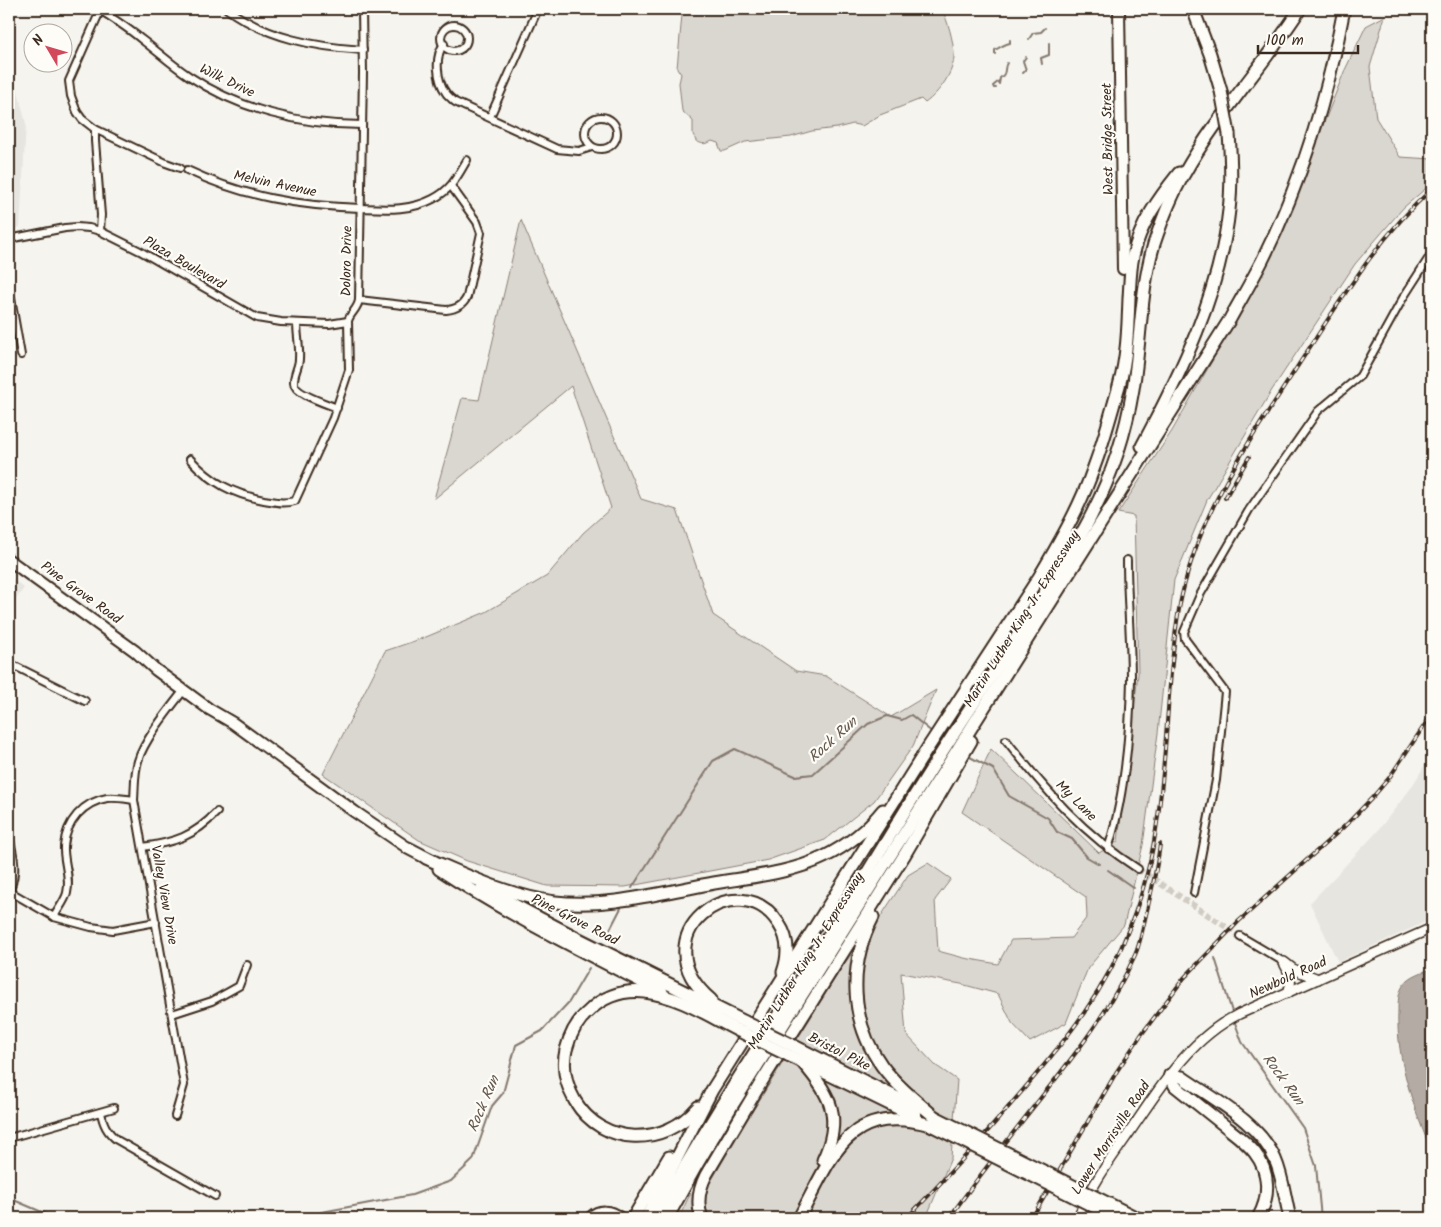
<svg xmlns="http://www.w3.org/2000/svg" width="1441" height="1227" viewBox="0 0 1441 1227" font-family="Kalam,sans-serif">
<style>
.built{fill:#e7e5df}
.green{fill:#dad6d0;stroke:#8a8077}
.water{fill:#b4aca4;stroke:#84786e}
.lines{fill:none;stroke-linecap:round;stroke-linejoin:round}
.stream{stroke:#84786e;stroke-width:2}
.street-tunnel{stroke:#d0ccc4;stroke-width:6;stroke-dasharray:6 3;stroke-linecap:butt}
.street-casing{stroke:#3b2a1e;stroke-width:10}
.secondary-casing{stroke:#3b2a1e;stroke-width:12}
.primary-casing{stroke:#3b2a1e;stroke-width:14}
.highway-casing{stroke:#3b2a1e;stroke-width:15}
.street{stroke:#fdfcf7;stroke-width:6}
.secondary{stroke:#fdfcf7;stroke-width:9}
.primary{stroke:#fdfcf7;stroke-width:10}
.highway{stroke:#fdfcf7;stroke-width:11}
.rail-casing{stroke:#3b2a1e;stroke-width:4}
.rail{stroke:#fdfcf7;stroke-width:2;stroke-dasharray:5.5;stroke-linecap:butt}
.highway-bridge-casing{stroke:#3b2a1e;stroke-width:15;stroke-linecap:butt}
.highway-bridge{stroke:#fdfcf7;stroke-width:11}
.labels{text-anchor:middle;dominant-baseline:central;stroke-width:4.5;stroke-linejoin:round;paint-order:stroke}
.street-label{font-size:14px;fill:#3b2a1e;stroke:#fdfcf7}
.water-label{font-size:15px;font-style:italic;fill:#65584d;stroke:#fdfcf7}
</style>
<rect width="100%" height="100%" fill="#f5f4ee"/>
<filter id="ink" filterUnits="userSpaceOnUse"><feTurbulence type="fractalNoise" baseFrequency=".02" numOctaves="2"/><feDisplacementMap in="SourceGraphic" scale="10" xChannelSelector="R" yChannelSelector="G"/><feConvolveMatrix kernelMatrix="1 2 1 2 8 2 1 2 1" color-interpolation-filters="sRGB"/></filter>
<g filter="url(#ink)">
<g class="built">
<polygon points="9,86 17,87 26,124 20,227 9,230"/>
<polygon points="9,576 24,588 9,609"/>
<polygon points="1432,753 1432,919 1338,962 1310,903 1376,833 1411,788"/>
</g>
<g class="green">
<path d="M709,9H942C948,22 953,39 954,54C955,71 939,93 925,103L921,99L880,115L862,126L853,124L837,128L812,131L791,137L745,142L725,151H721L718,143L712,141C706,144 703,145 696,141L693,134V121L682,111L679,83L681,74L677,68L682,15Z"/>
<polygon points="1385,16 1370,67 1376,118 1400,157 1432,159 1432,183 1403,208 1355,264 1272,390 1207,500 1174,580 1158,733 1143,845 1124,925 1088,968 1066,1023 1030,1042 1012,1023 998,994 961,984 901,973 906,1034 935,1065 957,1080 951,1158 926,1218 679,1218 690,1194 710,1183 747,1120 844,964 881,916 908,875 928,863 951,879 935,900 938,951 964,958 998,964 1011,940 1071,938 1087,917 1086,897 962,812 991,749 1099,853 1118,841 1138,674 1134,516 1118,513 1172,431 1271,258 1344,72 1366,26"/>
<polygon points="521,220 641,499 677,510 713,615 796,671 826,676 891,717 936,690 913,746 874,801 825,840 768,860 625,887 547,886 467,861 419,840 323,774 385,651 426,637 486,612 547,576 583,533 611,508 571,386 434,499 462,398 479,400"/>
</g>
<path class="water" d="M1432,969V1153C1414,1108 1396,1061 1398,1012C1398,1002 1398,991 1405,983C1410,976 1424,971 1432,969Z"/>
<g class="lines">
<g class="stream">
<polyline points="1029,39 1033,33 1041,32 1045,28"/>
<path d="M995,54V50C1000,47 1005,44 1010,43V40"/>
<polyline points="1042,64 1041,58 1049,55 1049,43"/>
<polyline points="1023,73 1026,70 1023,61 1026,57"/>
<path d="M999,84L1000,78C1008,73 1003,68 1007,63"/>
<polyline points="996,88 994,88 993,86 999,81"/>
<polyline points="968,756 993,769 1009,796 1048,818 1057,832 1072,839 1087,857 1099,864"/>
<polyline points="1108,870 1134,888"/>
<polyline points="632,888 713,761 735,749 795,776 813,774 868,724 887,716 902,720 911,715 933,733"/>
<polyline points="606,937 621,908"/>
<polyline points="1215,958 1233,1015"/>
<polyline points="1234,1020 1242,1042 1303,1128 1316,1166 1321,1218"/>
<polyline points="9,1198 56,1218"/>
<polyline points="307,1218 322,1212 412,1195 451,1181 473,1160 492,1106 503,1093 516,1045 542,1031 569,1002 589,968"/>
</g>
<polyline class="street-tunnel" points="1138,869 1240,936"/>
<g class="street-casing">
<g id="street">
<polyline points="101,9 69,81 71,96 77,112 82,119 95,129 166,163 180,168"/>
<path d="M227,9C267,38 315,47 363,50"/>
<path d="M100,10C114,19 128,28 141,39C157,51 172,65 189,76C240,110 301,125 362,125"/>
<circle cx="454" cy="38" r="13"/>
<path d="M444,44C434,57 437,81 446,93C448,96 452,99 455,102L557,149L579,151L592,147"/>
<circle cx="601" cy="133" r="16"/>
<polyline points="490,117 538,9"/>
<polyline points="95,129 95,141 101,215 100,231"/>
<path d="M187,170C244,197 298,206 361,208C386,209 410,211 433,199C452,189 457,177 467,160"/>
<polyline points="9,239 65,228 77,227 89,228 100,231 140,251 257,318 281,322 329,324 348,321"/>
<polyline points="9,287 21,355"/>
<path d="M359,300L446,310C456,309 463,306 467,297L481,233L477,222L451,186"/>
<path d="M297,323C297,335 300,348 299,359C299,367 293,375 294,383C294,394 328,404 337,408"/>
<path d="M190,459C212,483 233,494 264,500C277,502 282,504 295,501L333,418L349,370L348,321C350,313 358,309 359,300L363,73L362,9"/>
<polyline points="9,663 85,701"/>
<path d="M1006,740C1046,791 1083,834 1138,869"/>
<path d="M9,837C14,856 18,872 9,891"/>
<path d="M143,847C175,842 193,837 217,812"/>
<path d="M1108,849C1125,795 1130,736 1131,679C1131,639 1127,600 1127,560"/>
<polyline points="9,891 54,917 91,927 113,930 156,922"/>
<polyline points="1194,893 1216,780 1225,692 1185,639 1184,632 1200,595 1249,510 1318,411 1360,376 1403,298 1432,253"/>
<path d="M54,917C58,909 65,901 67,893C71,877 63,862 64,846C66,822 83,802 107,798C116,797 126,799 134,800"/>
<polyline points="1240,936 1284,962"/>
<polyline points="172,1014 212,1001 239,986 247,965"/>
<path d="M101,1112C103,1124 107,1132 117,1140L215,1196"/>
<path d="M175,1116L184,1085L134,800C135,787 134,774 138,761C144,740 170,708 184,690"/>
<polyline points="9,1138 114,1108"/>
</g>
</g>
<g class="secondary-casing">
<g id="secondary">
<polyline points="1284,962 1293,969 1318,979"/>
<path d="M1285,965C1291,975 1292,982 1288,993"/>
<path d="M1078,1218C1090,1187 1110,1160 1129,1133C1160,1088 1189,1039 1239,1014L1432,928"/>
</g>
</g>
<g class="primary-casing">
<g id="primary">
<polyline points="1119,9 1123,269"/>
<polyline points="9,560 135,651 156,670 209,709 233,723 355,812 408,848"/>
<path d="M590,1218C599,1209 610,1210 620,1218"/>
</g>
</g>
<g class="highway-casing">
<g id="highway">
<polyline points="1193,9 1210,54 1221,91"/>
<path d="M1142,446C1181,373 1220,293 1229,210C1232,185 1231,160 1229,134"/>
<path d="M1041,574C1061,540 1081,505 1094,467C1104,441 1111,413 1119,386C1127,358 1128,328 1129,298C1130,284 1130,270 1133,256C1140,224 1159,198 1179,173"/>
<polyline points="408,848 433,861"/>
<path d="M426,858C468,876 509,896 555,902C607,908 659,893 709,884C747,877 789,874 824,857C846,846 867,830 883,810"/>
<path d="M439,869C510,916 586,953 662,992"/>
<polyline points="482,888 579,939 745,1022"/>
<path d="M873,917C848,965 850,1022 882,1066C897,1086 916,1101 935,1117"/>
<path d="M711,1000C637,936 739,861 779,924C789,939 789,955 783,972"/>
<polyline points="794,1046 917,1108"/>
<polyline points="788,1055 830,1075 916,1117"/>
<path d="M803,1063C831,1095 843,1118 823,1160"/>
<path d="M1170,1075L1182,1077C1213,1099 1259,1122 1275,1159C1283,1177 1285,1199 1290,1218"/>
<path d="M1170,1075L1175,1086C1190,1098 1205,1110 1220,1122C1232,1132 1246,1141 1255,1153C1270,1172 1270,1198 1258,1218"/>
<path d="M698,1107C664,1147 603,1147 575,1101C566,1085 562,1067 566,1050C570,1034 577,1021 589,1011C604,996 624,990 645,992C679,996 709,1016 739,1031"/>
<polyline points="1113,1206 1137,1218"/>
<polyline points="633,1218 669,1157"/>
<polyline points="646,1218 712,1090 929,746 1045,568"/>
<path d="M656,1218C707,1124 766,1035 823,945C867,874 909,802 955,732C984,687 1014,643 1042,597C1059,570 1078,543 1092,514C1112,475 1126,432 1133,389C1141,340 1140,291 1154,244C1162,220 1171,196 1184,174C1217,115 1264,65 1300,9"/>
<path d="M667,1218L696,1166L733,1104L1230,319C1241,299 1253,279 1263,259C1302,180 1328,95 1344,9"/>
<path d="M702,1218C696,1203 699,1189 706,1175L762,1081L905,854L971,741"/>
<path d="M799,1218C832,1157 847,1102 931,1125"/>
</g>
</g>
<use href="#street" class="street"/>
<use href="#secondary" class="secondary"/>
<use href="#primary" class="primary"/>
<use href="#highway" class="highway"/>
<g class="rail-casing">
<g id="rail">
<polyline points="1225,498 1249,457"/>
<path d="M907,1218C947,1177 986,1134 1023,1090C1066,1040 1107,989 1130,926C1144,891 1153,854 1158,816C1168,747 1167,677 1179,609C1197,513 1248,444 1299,364C1339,303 1377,238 1432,189"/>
<path d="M949,1218C979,1176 1011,1135 1043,1095C1078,1051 1112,1007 1135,955C1140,944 1142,931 1145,919C1151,894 1157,869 1160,844"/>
<polyline points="1032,1218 1117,1071 1141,1035 1184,978 1239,921 1348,823 1372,798 1389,778 1432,714"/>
</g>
</g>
<use href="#rail" class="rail"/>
<g class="highway-bridge-casing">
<g id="highway-bridge">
<polyline points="1221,91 1229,134"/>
<polyline points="745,1022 794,1046"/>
<polyline points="739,1031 788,1055"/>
<polyline points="935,1117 1113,1206"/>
<polyline points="931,1125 1109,1214"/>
</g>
</g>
<use href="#highway-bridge" class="highway-bridge"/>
</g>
</g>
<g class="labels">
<g class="street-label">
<text transform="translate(227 81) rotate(26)">Wilk Drive</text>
<text transform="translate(1108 139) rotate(-91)">West Bridge Street</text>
<text transform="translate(275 184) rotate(12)">Melvin Avenue</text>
<text transform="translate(347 261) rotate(-89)">Doloro Drive</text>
<text transform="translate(184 263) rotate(30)">Plaza Boulevard</text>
<text transform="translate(81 593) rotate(36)">Pine Grove Road</text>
<text transform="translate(1022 619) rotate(-58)">Martin Luther King Jr. Expressway</text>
<text transform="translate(1076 801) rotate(45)">My Lane</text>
<text transform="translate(164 895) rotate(80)">Valley View Drive</text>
<text transform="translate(575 920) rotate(27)">Pine Grove Road</text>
<text transform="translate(806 961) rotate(-58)">Martin Luther King Jr. Expressway</text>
<text transform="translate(1288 978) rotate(-24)">Newbold Road</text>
<text transform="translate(839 1052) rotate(27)">Bristol Pike</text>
<text transform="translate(1111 1138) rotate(-57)">Lower Morrisville Road</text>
</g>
<g class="water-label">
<text transform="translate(833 740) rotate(-42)">Rock Run</text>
<text transform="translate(1283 1080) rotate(54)">Rock Run</text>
<text transform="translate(484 1104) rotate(-67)">Rock Run</text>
</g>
</g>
<rect width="1441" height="1227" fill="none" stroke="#fdfcf7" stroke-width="30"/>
<rect x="15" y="15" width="1411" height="1197" fill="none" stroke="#3b2a1e" stroke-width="2" filter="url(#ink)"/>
<g transform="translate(48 48) rotate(308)"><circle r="24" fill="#fdfcf7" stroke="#afa8a0"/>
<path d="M0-4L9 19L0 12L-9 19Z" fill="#d1495b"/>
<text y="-8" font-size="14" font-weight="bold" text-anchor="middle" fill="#3b2a1e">N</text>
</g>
<path d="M1258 45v8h100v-8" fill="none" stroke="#3b2a1e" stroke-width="2.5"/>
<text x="1266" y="45" font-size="15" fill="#3b2a1e" stroke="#fdfcf7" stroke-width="4" paint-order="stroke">100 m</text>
</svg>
